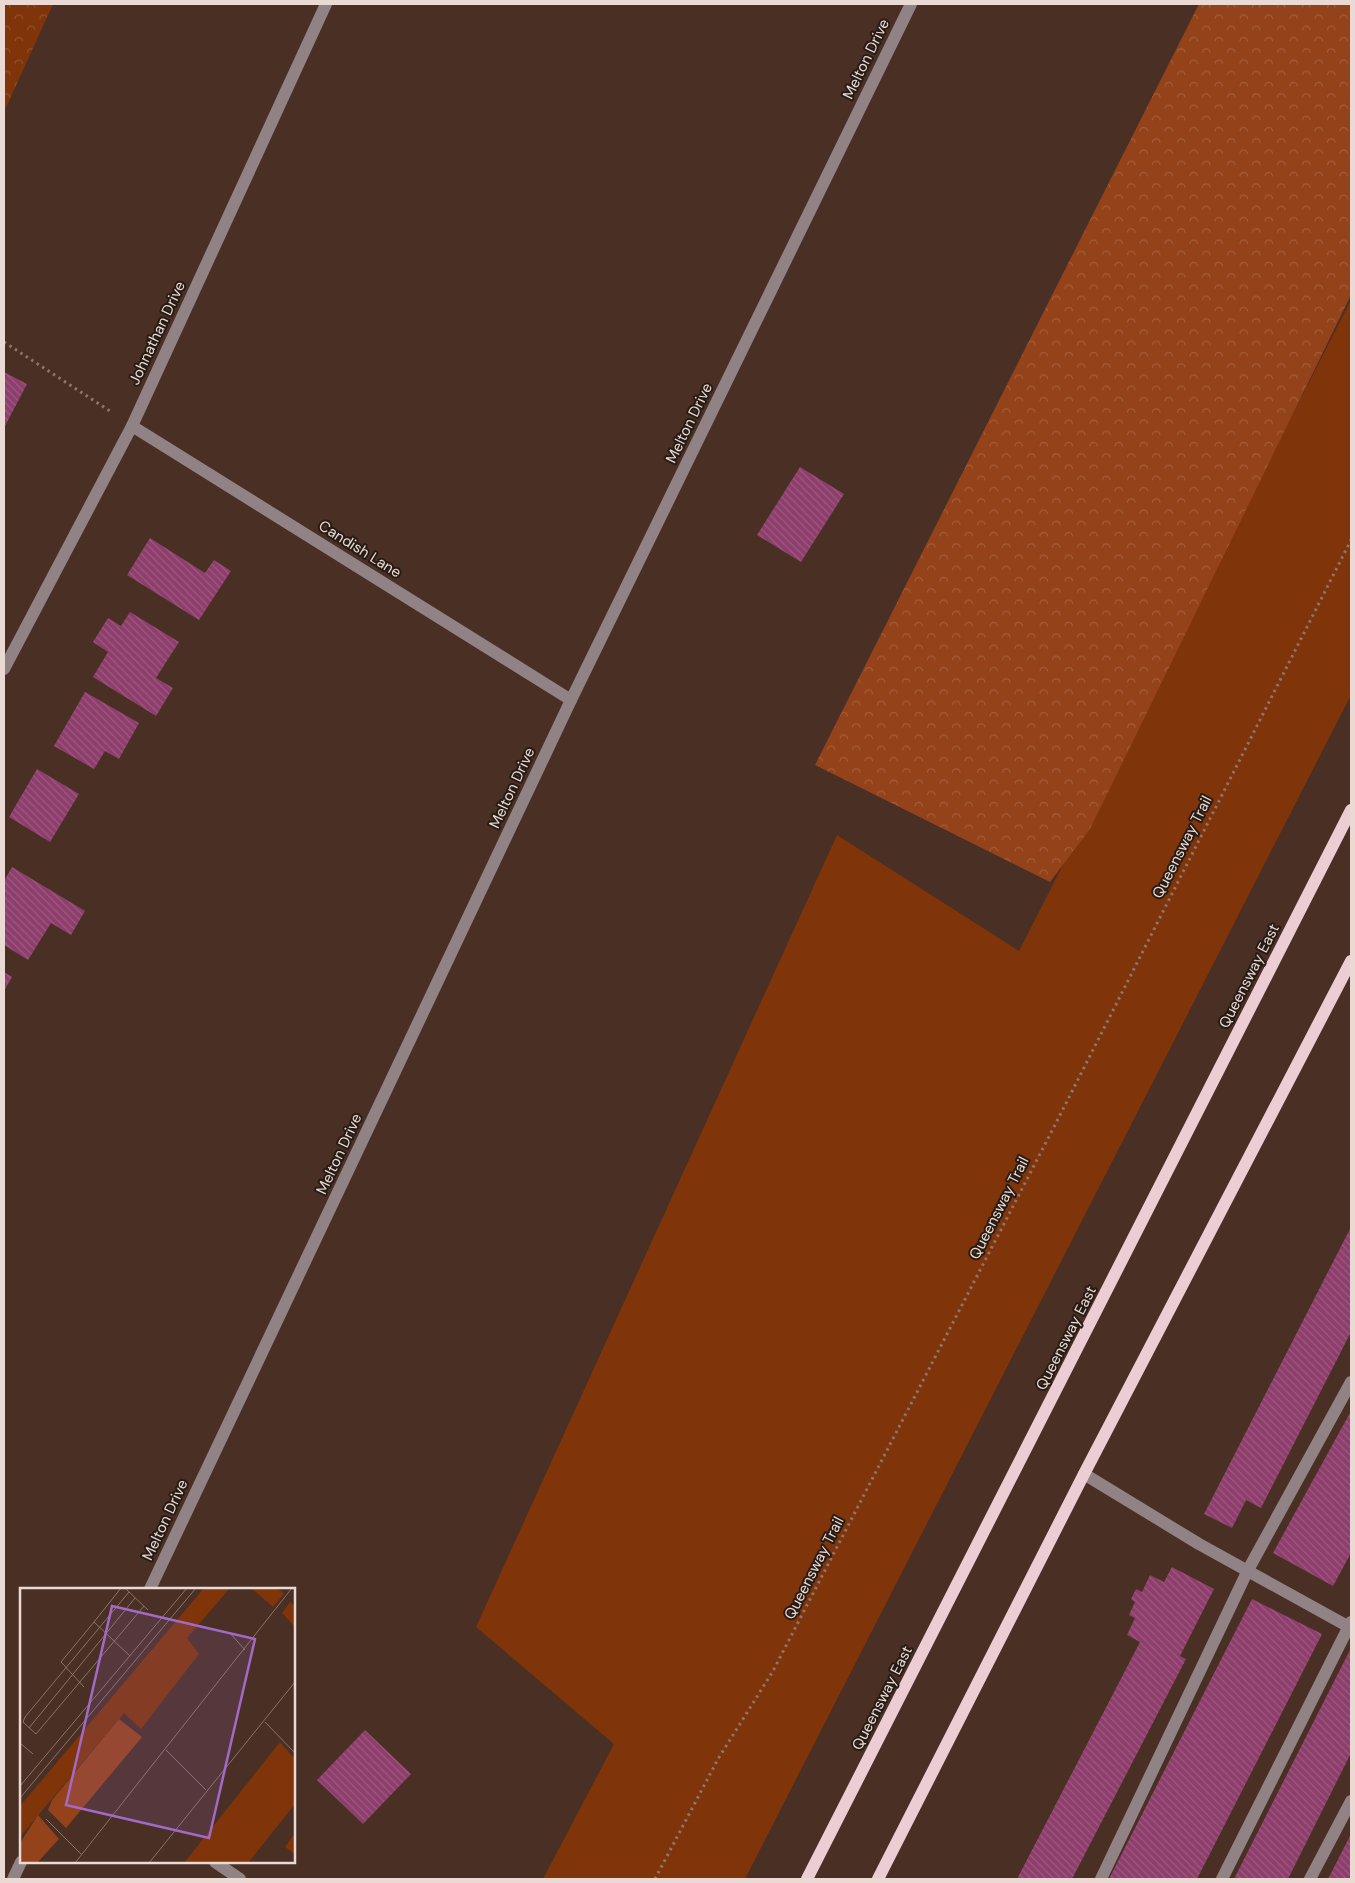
<svg xmlns="http://www.w3.org/2000/svg" width="1355" height="1883" viewBox="0 0 1355 1883" font-family="'DM Sans',sans-serif">
<style>
.green{fill:#803409}
.forest{fill:url(#forest-crowns)}
.park{fill:url(#park-crowns)}
.building{fill:url(#building-back-hatch)}
.lines{fill:none;stroke-linecap:round;stroke-linejoin:round}
.path{stroke:#8b756c;stroke-width:3;stroke-dasharray:2.5 4;stroke-linecap:butt}
.minor{stroke:#918285;stroke-width:12}
.major{stroke:#eccdd3;stroke-width:12}
.labels{text-anchor:middle;dominant-baseline:central;stroke-width:4;stroke-linejoin:round;paint-order:stroke}
.street-label{font-size:15px;fill:#eadad3;stroke:#271b16}
.inset-road{fill:none;stroke:#89736a;stroke-width:1}
.view{fill:#a269c6;fill-opacity:0.15;stroke:#a269c6;stroke-width:2.5}
.inset-edge{fill:none;stroke:#eadad3;stroke-width:2.5}
</style>
<defs>
<pattern id="forest-crowns" width="20" height="18" patternUnits="userSpaceOnUse" patternTransform="scale(1.25)"><rect width="20" height="18" fill="#944219"/><path d="M2 6a3 3 0 1 1 6 0M12 15a3 3 0 1 1 6 0" fill="none" stroke="#a35d3a"/></pattern>
<pattern id="park-crowns" width="20" height="18" patternUnits="userSpaceOnUse" patternTransform="scale(1.25)"><rect width="20" height="18" fill="#803409"/><path d="M2 6a3 3 0 1 1 6 0M12 15a3 3 0 1 1 6 0" fill="none" stroke="#92512c"/></pattern>
<pattern id="building-back-hatch" width="6" height="6" patternUnits="userSpaceOnUse" patternTransform="scale(1.25)"><rect width="6" height="6" fill="#8e3e6c"/><path d="M-1 5l2 2M0 0l6 6M5-1l2 2" fill="none" stroke="#9e5980"/></pattern>
</defs>
<rect width="100%" height="100%" fill="#492f24"/>
<polygon class="green" points="1351,300 1351,695 745,1879 543,1879 614,1744 476,1627 837,835 1019,951"/>
<polygon class="forest" points="1199,4 1351,4 1351,295 1090,829 1050,882 815,765"/>
<polygon class="park" points="4,4 53,4 4,112"/>
<g class="building">
<polygon points="4,372 27,384 4,428"/>
<polygon points="800,467 844,494 801,562 757,535"/>
<polygon points="150,538 205,573 214,560 231,571 199,620 127,575"/>
<polygon points="130,612 179,642 156,678 173,688 156,716 93,677 108,652 93,642 108,618 121,626"/>
<polygon points="85,692 139,723 119,759 105,751 94,769 54,746"/>
<polygon points="37,769 79,794 50,842 9,817"/>
<polygon points="12,867 85,911 71,935 51,923 28,960 4,945 4,881"/>
<polygon points="4,972 12,977 4,991"/>
<polygon points="1351,1227 1351,1332 1261,1508 1246,1500 1232,1528 1204,1514"/>
<polygon points="1351,1411 1351,1553 1333,1586 1273,1553"/>
<polygon points="1172,1567 1214,1589 1180,1656 1186,1659 1072,1879 1017,1879 1140,1642 1127,1635 1135,1618 1129,1615 1135,1602 1131,1599 1136,1589 1142,1592 1150,1575 1164,1582"/>
<polygon points="1252,1599 1322,1634 1197,1879 1109,1879"/>
<polygon points="1351,1648 1351,1753 1288,1879 1234,1879"/>
<polygon points="365,1730 411,1774 363,1824 317,1780"/>
<polygon points="1351,1834 1351,1879 1328,1879"/>
</g>
<g class="lines">
<g class="path">
<polyline points="4,342 113,413"/>
<polyline points="655,1879 718,1759 773,1671 1056,1123 1351,540"/>
</g>
<g class="minor">
<polyline points="132,426 571,700"/>
<polyline points="4,669 132,426 326,4"/>
<polyline points="1084,1474 1199,1544 1351,1628"/>
<polyline points="150,1589 571,700 911,4"/>
<polyline points="215,1862 240,1879"/>
<polyline points="13,1879 21,1862"/>
<polyline points="1101,1879 1248,1570 1351,1382"/>
<polyline points="1222,1879 1351,1622"/>
<polyline points="1310,1879 1351,1801"/>
</g>
<g class="major">
<polyline points="807,1879 1351,810"/>
<polyline points="878,1879 1084,1474 1351,961"/>
</g>
</g>
<g class="labels">
<g class="street-label">
<text transform="translate(866 59) rotate(-64)">Melton Drive</text>
<text transform="translate(157 333) rotate(-65)">Johnathan Drive</text>
<text transform="translate(689 423) rotate(-64)">Melton Drive</text>
<text transform="translate(360 549) rotate(32)">Candish Lane</text>
<text transform="translate(512 788) rotate(-65)">Melton Drive</text>
<text transform="translate(1182 847) rotate(-63)">Queensway Trail</text>
<text transform="translate(1249 976) rotate(-63)">Queensway East</text>
<text transform="translate(339 1154) rotate(-65)">Melton Drive</text>
<text transform="translate(999 1208) rotate(-63)">Queensway Trail</text>
<text transform="translate(1066 1338) rotate(-63)">Queensway East</text>
<text transform="translate(165 1520) rotate(-65)">Melton Drive</text>
<text transform="translate(814 1568) rotate(-63)">Queensway Trail</text>
<text transform="translate(882 1698) rotate(-63)">Queensway East</text>
</g>
</g>
<g transform="translate(20 1588)">
<rect width="275" height="275" fill="#492f24"/>
<path d="M184,0H210L167,50L179,66L121,141L104,125L0,249V218ZM231,0H257L264,6L253,19ZM270,14L275,18V39L262,25ZM275,245V266L265,259Z" fill="#803409"/>
<path d="M99,131L122,149L46,240L28,222L32,212ZM18,227L39,251L17,275H0V255Z" fill="#944219"/>
<path d="M260,154L275,171V216L228,275H164Z" fill="#803409"/>
<path class="inset-road" d="M101,0L74,34L110,68M105,0L128,22M109,4L5,129L3,134L16,146L124,18M209,44L225,62M64,99L41,74L74,34M245,134L275,165M9,140L115,10M0,155L13,166M146,162L186,202M0,198L167,0M0,210L176,0M26,231L61,266M55,275L272,0M129,275L275,94"/>
<path class="view" d="M92,18L235,51L189,250L46,217Z"/>
<rect width="275" height="275" class="inset-edge"/>
</g>
<rect width="1355" height="1883" fill="none" stroke="#eadad3" stroke-width="10"/>
</svg>
